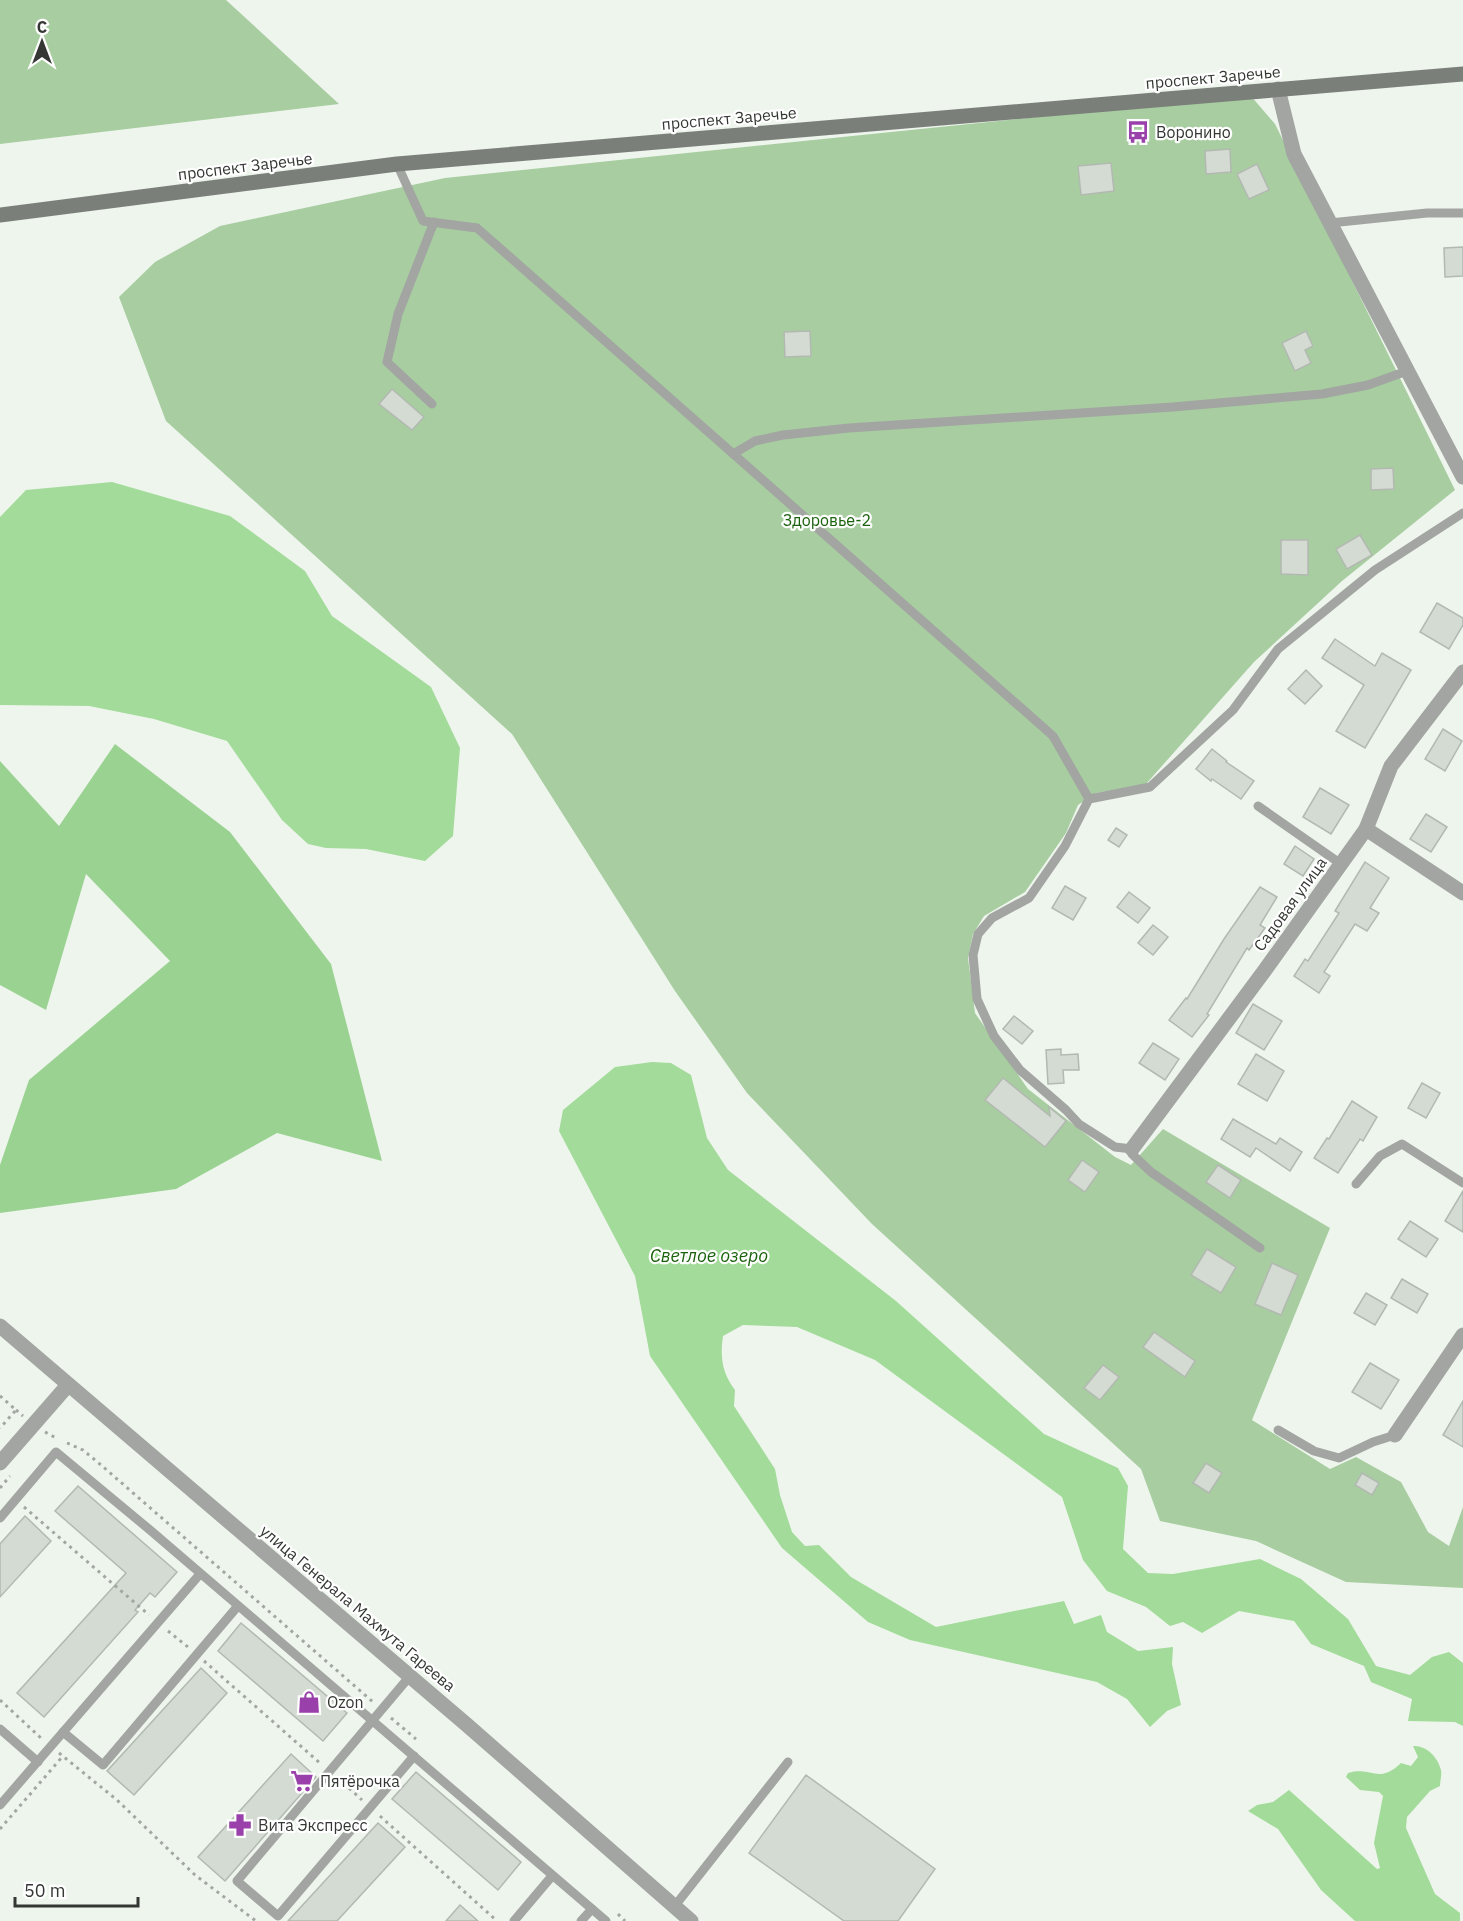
<svg xmlns="http://www.w3.org/2000/svg" width="1463" height="1921" viewBox="0 0 1463 1921" font-family="'IBM Plex Sans',sans-serif">
<style>
.green{fill:#a8cda1}
.forest{fill:#9ad291}
.water{fill:#a3db9a}
.building{fill:#d4dbd3;stroke:#b2b9b1;stroke-width:1.5}
.lines{fill:none;stroke-linecap:round;stroke-linejoin:round}
.path{stroke:#a2a7a1;stroke-width:3;stroke-dasharray:3 4.5;stroke-linecap:butt}
.lane{stroke:#a2a5a1;stroke-width:9}
.street{stroke:#a2a5a1;stroke-width:15}
.secondary{stroke:#7b7f7a;stroke-width:15}
.labels{text-anchor:middle;dominant-baseline:central;stroke-width:4.5;stroke-linejoin:round;paint-order:stroke}
.street-label{font-size:16px;fill:#343734;stroke:#fff}
.poi-label{font-size:16px;fill:#343734;stroke:#fff;text-anchor:start}
.park-label{font-size:16px;fill:#1a620c;stroke:#fff}
.water-label{font-size:18px;font-style:italic;fill:#19620b;stroke:#fff}
</style>
<rect width="100%" height="100%" fill="#eef5ed"/>
<g class="green">
<polygon points="0,0 226,0 339,104 0,144"/>
<polygon points="1250,95 1275,124 1455,490 1342,581 1254,662 1146,784 1096,793 1078,805 1066,833 1025,892 984,916 973,934 968,958 975,1013 1028,1089 1115,1157 1131,1165 1163,1129 1330,1228 1252,1420 1330,1469 1356,1457 1401,1482 1428,1532 1449,1546 1463,1507 1463,1588 1346,1582 1256,1541 1160,1521 1141,1469 872,1224 747,1093 675,991 512,734 166,421 119,297 155,262 220,226 445,178"/>
</g>
<polygon class="forest" points="115,744 230,832 331,964 382,1161 277,1133 176,1189 0,1213 0,1165 29,1080 170,961 86,874 46,1010 0,985 0,761 59,826"/>
<g class="water">
<polygon points="112,482 230,516 305,571 332,616 431,687 460,748 453,836 425,861 366,849 326,848 308,844 282,820 227,741 154,719 89,706 0,705 0,517 26,490"/>
<path d="M652,1062L671,1063L691,1075L707,1138L728,1170L896,1301L1044,1434L1118,1468L1128,1486L1123,1549L1148,1573L1173,1574L1260,1559L1301,1579L1348,1619L1376,1666L1410,1675L1432,1657L1449,1652L1463,1663V1726L1455,1722L1408,1721L1412,1699L1371,1682L1364,1666L1311,1644L1294,1621L1239,1611L1202,1633L1183,1622L1170,1626L1146,1607L1107,1591L1083,1560L1062,1497L875,1360L797,1327L743,1325L723,1336C720,1358 722,1373 735,1390L734,1406L775,1469L780,1495L792,1532L805,1546L819,1545L851,1577L936,1627L1064,1601L1074,1624L1101,1615L1107,1632L1138,1651L1173,1647L1172,1664L1181,1705L1167,1711L1150,1727L1127,1699L1097,1682L910,1640L868,1622L782,1548L650,1356L635,1276L559,1131L563,1110L615,1067Z"/>
<path d="M1413,1746C1426,1745 1438,1757 1441,1770C1442,1775 1440,1781 1440,1786L1430,1791L1407,1817L1406,1828L1435,1894L1460,1913V1921H1355L1321,1890L1278,1829L1248,1811L1257,1805L1273,1802L1289,1790L1377,1869L1380,1868L1374,1843L1383,1796L1379,1792L1360,1790L1346,1777L1348,1773C1372,1766 1378,1785 1401,1763L1411,1766L1418,1757Z"/>
</g>
<g class="building">
<polygon points="1230,149 1231,172 1206,174 1205,151"/>
<polygon points="1111,163 1114,191 1081,195 1078,166"/>
<polygon points="1257,164 1269,190 1249,199 1237,174"/>
<polygon points="1463,247 1463,276 1445,277 1444,248"/>
<polygon points="810,331 811,356 785,357 784,332"/>
<polygon points="1306,331 1313,346 1305,350 1311,363 1295,371 1282,343"/>
<polygon points="392,389 424,417 412,430 379,404"/>
<polygon points="1393,468 1394,489 1371,490 1371,469"/>
<polygon points="1360,535 1372,555 1347,569 1336,549"/>
<polygon points="1281,540 1308,540 1308,575 1281,574"/>
<polygon points="1437,603 1463,618 1463,625 1449,649 1420,632"/>
<polygon points="1335,639 1375,666 1382,653 1411,670 1365,748 1336,731 1364,685 1322,658"/>
<polygon points="1306,670 1322,686 1305,704 1288,689"/>
<polygon points="1443,729 1462,741 1445,771 1425,759"/>
<polygon points="1212,749 1227,761 1226,762 1254,781 1241,799 1212,779 1211,781 1196,769"/>
<polygon points="1320,788 1349,805 1331,834 1303,817"/>
<polygon points="1426,814 1447,827 1431,852 1410,839"/>
<polygon points="1116,828 1127,835 1119,847 1108,840"/>
<polygon points="1295,846 1314,859 1303,876 1284,864"/>
<polygon points="1365,862 1389,878 1370,908 1379,913 1367,931 1355,924 1324,972 1330,976 1319,993 1294,976 1305,959 1308,961 1339,913 1335,911"/>
<polygon points="1065,886 1086,898 1073,920 1052,908"/>
<polygon points="1260,887 1277,897 1260,925 1265,928 1249,950 1247,948 1207,1014 1209,1015 1192,1037 1169,1020 1186,998 1187,999 1224,939"/>
<polygon points="1129,892 1150,908 1138,923 1117,907"/>
<polygon points="1153,925 1168,937 1153,955 1138,943"/>
<polygon points="1253,1004 1282,1021 1264,1050 1236,1033"/>
<polygon points="1014,1016 1033,1031 1022,1044 1003,1029"/>
<polygon points="1153,1043 1179,1059 1165,1080 1139,1063"/>
<polygon points="1061,1049 1061,1055 1078,1054 1079,1070 1063,1070 1064,1083 1048,1084 1046,1050"/>
<polygon points="1256,1054 1284,1071 1267,1101 1238,1084"/>
<polygon points="1003,1078 1050,1116 1049,1107 1066,1121 1045,1147 985,1100"/>
<polygon points="1422,1083 1440,1093 1426,1118 1408,1108"/>
<polygon points="1352,1101 1377,1117 1363,1141 1360,1139 1338,1173 1314,1158 1327,1138 1329,1139"/>
<polygon points="1233,1119 1276,1144 1280,1138 1302,1152 1290,1171 1256,1148 1250,1157 1221,1139"/>
<polygon points="1082,1160 1099,1172 1085,1192 1068,1180"/>
<polygon points="1218,1165 1241,1180 1230,1198 1206,1182"/>
<polygon points="1463,1191 1463,1232 1445,1221"/>
<polygon points="1410,1221 1438,1239 1426,1257 1398,1239"/>
<polygon points="1207,1249 1236,1267 1221,1293 1191,1275"/>
<polygon points="1272,1263 1298,1275 1281,1315 1255,1304"/>
<polygon points="1402,1279 1428,1294 1417,1313 1391,1298"/>
<polygon points="1366,1293 1387,1305 1375,1325 1354,1313"/>
<polygon points="1154,1332 1195,1361 1185,1377 1143,1347"/>
<polygon points="1370,1363 1399,1380 1381,1409 1352,1392"/>
<polygon points="1103,1365 1119,1377 1100,1400 1084,1388"/>
<polygon points="1463,1401 1463,1447 1443,1435"/>
<polygon points="1206,1463 1222,1473 1209,1493 1193,1483"/>
<polygon points="1362,1473 1379,1483 1372,1495 1355,1485"/>
<polygon points="78,1486 177,1572 155,1597 150,1593 135,1610 138,1612 44,1717 17,1693 126,1573 55,1511"/>
<polygon points="25,1516 51,1541 0,1597 0,1544"/>
<polygon points="241,1623 347,1713 323,1741 218,1651"/>
<polygon points="201,1668 227,1693 134,1795 107,1771"/>
<polygon points="291,1754 316,1777 225,1881 198,1857"/>
<polygon points="416,1772 521,1862 498,1890 392,1799"/>
<polygon points="806,1775 935,1869 898,1921 844,1921 749,1853"/>
<polygon points="378,1823 405,1847 337,1921 288,1921"/>
<polygon points="460,1905 478,1921 446,1921"/>
</g>
<g class="lines">
<g class="path">
<polyline points="0,1396 16,1410 0,1428"/>
<polyline points="16,1410 23,1416"/>
<polyline points="45,1432 58,1439"/>
<polyline points="67,1443 83,1450 101,1465 373,1702"/>
<polyline points="0,1488 10,1476"/>
<polyline points="24,1507 149,1615"/>
<polyline points="168,1631 188,1647"/>
<polyline points="204,1661 321,1764"/>
<polyline points="0,1700 42,1739"/>
<polyline points="391,1718 416,1739"/>
<polyline points="59,1753 117,1800 195,1875 256,1921"/>
<polyline points="338,1778 362,1800"/>
<polyline points="380,1816 497,1921"/>
<polyline points="0,1829 63,1756"/>
<polyline points="618,1914 625,1921"/>
</g>
<g class="lane">
<polyline points="397,164 423,221 477,228 1053,736 1089,799"/>
<polyline points="1330,223 1427,213 1463,213"/>
<polyline points="432,404 387,362 398,314 434,222"/>
<polyline points="733,454 755,441 783,435 849,428 1173,407 1322,394 1368,385 1407,371"/>
<polyline points="1258,806 1341,864"/>
<polyline points="1356,1184 1380,1156 1402,1144 1463,1183"/>
<polyline points="1260,1248 1151,1172 1132,1154 1132,1149 1115,1147 1079,1124 1066,1110 1020,1070 994,1036 977,999 973,955 978,934 992,918 1029,898 1065,846 1089,799 1150,787 1233,710 1278,649 1375,570 1463,513"/>
<polyline points="1278,1430 1314,1451 1339,1458 1373,1442 1395,1435"/>
<polyline points="0,1518 56,1452 150,1530 606,1921"/>
<polyline points="410,1676 237,1881 278,1916 414,1756"/>
<polyline points="0,1729 38,1762"/>
<polyline points="63,1732 103,1765 237,1607"/>
<polyline points="0,1805 200,1574"/>
<polyline points="674,1907 788,1762"/>
<polyline points="514,1921 552,1876"/>
<polyline points="581,1921 592,1909"/>
</g>
<g class="street">
<polyline points="1278,89 1294,154 1463,477"/>
<polyline points="1366,829 1463,893"/>
<polyline points="1132,1149 1265,970 1366,829 1391,766 1463,672"/>
<polyline points="0,1326 467,1725 691,1921"/>
<polyline points="1395,1435 1463,1335"/>
<polyline points="0,1463 68,1385"/>
</g>
<polyline class="secondary" points="0,215 397,164 1463,74"/>
</g>
<defs>
<g id="bus-bare" transform="scale(1.8)"><path d="M-5-6H5V4H4V6H2V4H-2V6H-4V4H-5ZM-3.5-4V0h7V-4ZM-3.5 1.2v1.5H-2V1.2ZM2 1.2v1.5H3.5V1.2Z" fill="#9a40ab" stroke="#fff" stroke-width="2.5" paint-order="stroke"/></g>
<g id="shop-bare" transform="scale(1.8)"><path d="M-5-2.5h2.3a2.7 3.5 0 0 1 5.4 0H5L5.5 6h-11ZM-1.5-2.5h3a1.5 2.3 0 0 0-3 0Z" fill="#9a40ab" stroke="#fff" stroke-width="2.5" paint-order="stroke"/></g>
<g id="supermarket-bare" transform="scale(1.8)"><path d="M-6-5.5h2.5l.6 2H6L4.5 2H-2.5L-4.4-4H-6ZM-1.5 3.2a1.3 1.3 0 1 0 .1 0ZM3 3.2a1.3 1.3 0 1 0 .1 0Z" fill="#9a40ab" stroke="#fff" stroke-width="2.5" paint-order="stroke"/></g>
<g id="pharmacy-bare" transform="scale(1.8)"><path d="M-2-6h4v4h4v4h-4v4h-4v-4h-4v-4h4Z" fill="#9a40ab" stroke="#fff" stroke-width="2.5" paint-order="stroke"/></g>
</defs>
<g fill-rule="evenodd">
<use href="#bus-bare" x="1138" y="132"/>
<use href="#shop-bare" x="309" y="1702"/>
<use href="#supermarket-bare" x="302" y="1781"/>
<use href="#pharmacy-bare" x="240" y="1825"/>
</g>
<g class="labels">
<g class="street-label">
<text transform="translate(1213 77) rotate(-5)">проспект Заречье</text>
<text transform="translate(729 118) rotate(-5)">проспект Заречье</text>
<text transform="translate(245 166) rotate(-7)">проспект Заречье</text>
<text transform="translate(1290 904) rotate(-54)">Садовая улица</text>
<text transform="translate(358 1608) rotate(40)">улица Генерала Махмута Гареева</text>
</g>
<g class="poi-label">
<text x="1156" y="132">Воронино</text>
<text x="327" y="1702">Ozon</text>
<text x="320" y="1781">Пятёрочка</text>
<text x="258" y="1825">Вита Экспресс</text>
</g>
<g class="park-label">
<text x="827" y="520">Здоровье-2</text>
</g>
<g class="water-label">
<text x="709" y="1255">Светлое озеро</text>
</g>
</g>
<g transform="translate(42 42)" stroke="#ffffff" stroke-width="4.5" paint-order="stroke">
<path d="M0-4.5L10 22L0 15L-10 22Z" fill="#343734"/>
<text y="-9" font-size="16" font-weight="bold" text-anchor="middle" fill="#343734">С</text>
</g>
<path d="M15 1897v9h123v-9" fill="none" stroke="#343734" stroke-width="3"/>
<text x="24" y="1897" font-size="18" fill="#343734" stroke="#ffffff" stroke-width="4.5" paint-order="stroke">50 m</text>
</svg>
